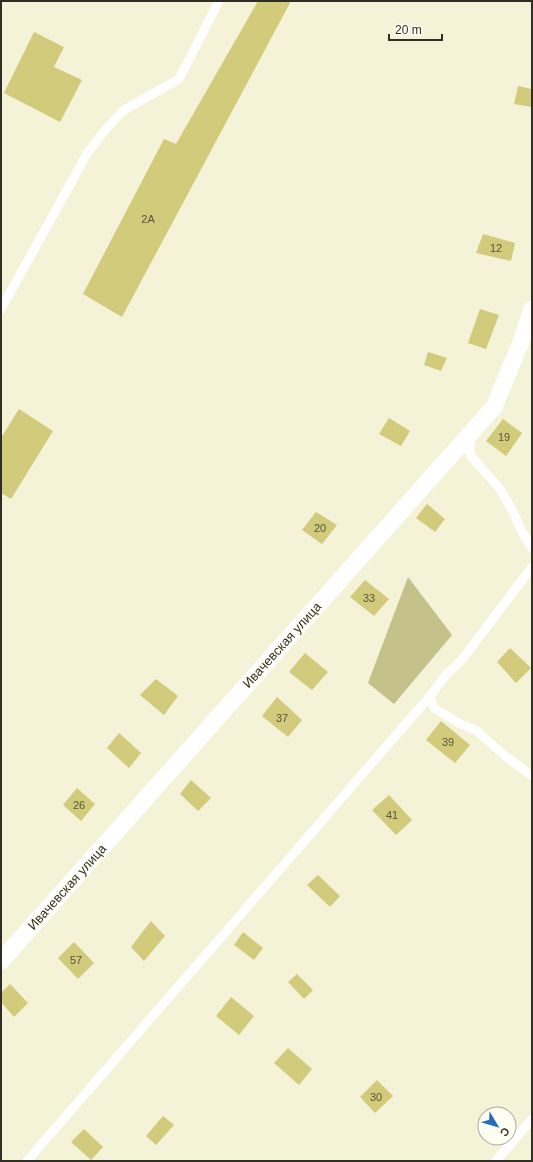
<svg xmlns="http://www.w3.org/2000/svg" width="533" height="1162" viewBox="0 0 533 1162" font-family="Arial,sans-serif">
<style>
.green{fill:#c5c18b}
.building{fill:#d2cb7c}
.lines{fill:none;stroke-linecap:round;stroke-linejoin:round}
.service{stroke:#fff;stroke-width:9}
.minor{stroke:#fff;stroke-width:17}
.labels{text-anchor:middle;dominant-baseline:central;stroke-width:3;stroke-linejoin:round;paint-order:stroke}
.number-label{font-size:11px;fill:#58553a}
.street-label{font-size:13px;fill:#2f2e24;stroke:#fffef3}
</style>
<rect width="100%" height="100%" fill="#f4f2d7"/>
<polygon class="green" points="408,577 452,635 394,704 368,683"/>
<g class="building">
<polygon points="258,1 291,1 122,317 83,294 164,139 176,144"/>
<polygon points="34,32 64,47 54,67 82,80 60,122 4,93"/>
<polygon points="518,86 532,89 532,107 514,104"/>
<polygon points="483,234 515,243 511,261 476,253"/>
<polygon points="480,309 499,315 486,349 468,343"/>
<polygon points="428,352 447,358 441,371 424,365"/>
<polygon points="19,409 53,431 11,499 1,493 1,438"/>
<polygon points="389,418 410,431 401,446 379,434"/>
<polygon points="503,419 522,433 506,456 486,441"/>
<polygon points="427,504 445,519 435,532 416,518"/>
<polygon points="316,512 337,525 322,544 302,530"/>
<polygon points="365,580 389,599 374,616 350,597"/>
<polygon points="510,648 531,668 516,683 497,662"/>
<polygon points="305,653 328,672 312,690 289,672"/>
<polygon points="156,679 178,696 164,715 140,695"/>
<polygon points="277,697 302,720 288,737 262,716"/>
<polygon points="441,721 470,745 455,763 426,740"/>
<polygon points="119,733 141,753 129,768 107,748"/>
<polygon points="191,780 211,798 198,811 180,794"/>
<polygon points="77,788 95,804 81,821 63,805"/>
<polygon points="389,795 412,820 396,835 372,810"/>
<polygon points="318,875 340,896 330,907 307,885"/>
<polygon points="151,921 165,936 144,961 131,947"/>
<polygon points="243,932 263,948 254,960 234,945"/>
<polygon points="74,942 94,963 78,979 58,958"/>
<polygon points="297,974 313,990 304,999 288,982"/>
<polygon points="10,984 28,1003 14,1017 1,1002 1,993"/>
<polygon points="231,997 254,1016 239,1035 216,1016"/>
<polygon points="288,1048 312,1069 299,1085 274,1063"/>
<polygon points="377,1080 393,1096 375,1113 360,1097"/>
<polygon points="163,1116 174,1125 156,1145 146,1136"/>
<polygon points="84,1129 103,1147 91,1160 71,1142"/>
</g>
<g class="lines">
<g class="service">
<polyline points="1,309 88,152 105,130 124,110 179,79 219,1"/>
<polyline points="470,435 470,455 500,489 513,512 522,532 532,548"/>
<polyline points="430,696 434,708 459,723 477,731 505,756 532,776"/>
<polyline points="27,1161 430,696 446,675 461,661 532,567"/>
<polyline points="496,1161 532,1119"/>
</g>
<polyline class="minor" points="1,961 494,407 521,342 532,309"/>
</g>
<g class="labels">
<g class="number-label">
<text x="148" y="219">2А</text>
<text x="496" y="248">12</text>
<text x="504" y="437">19</text>
<text x="320" y="528">20</text>
<text x="369" y="598">33</text>
<text x="282" y="718">37</text>
<text x="448" y="742">39</text>
<text x="79" y="805">26</text>
<text x="392" y="815">41</text>
<text x="76" y="960">57</text>
<text x="376" y="1097">30</text>
</g>
<g class="street-label">
<text transform="translate(282 645) rotate(-48)">Ивачевская улица</text>
<text transform="translate(67 887) rotate(-48)">Ивачевская улица</text>
</g>
</g>
<rect width="533" height="1162" fill="none" stroke="#2f2e24" stroke-width="4"/>
<g transform="translate(497 1126) rotate(128)"><circle r="19" fill="#fffef3" stroke="#acaba0"/>
<path d="M0-3L7 15L0 10L-7 15Z" fill="#256cbc"/>
<text y="-6" font-size="11" font-weight="bold" text-anchor="middle" fill="#2f2e24">С</text>
</g>
<path d="M389 34v6h53v-6" fill="none" stroke="#2f2e24" stroke-width="2"/>
<text x="395" y="34" font-size="12" fill="#2f2e24" stroke="#fffef3" stroke-width="3" paint-order="stroke">20 m</text>
</svg>
